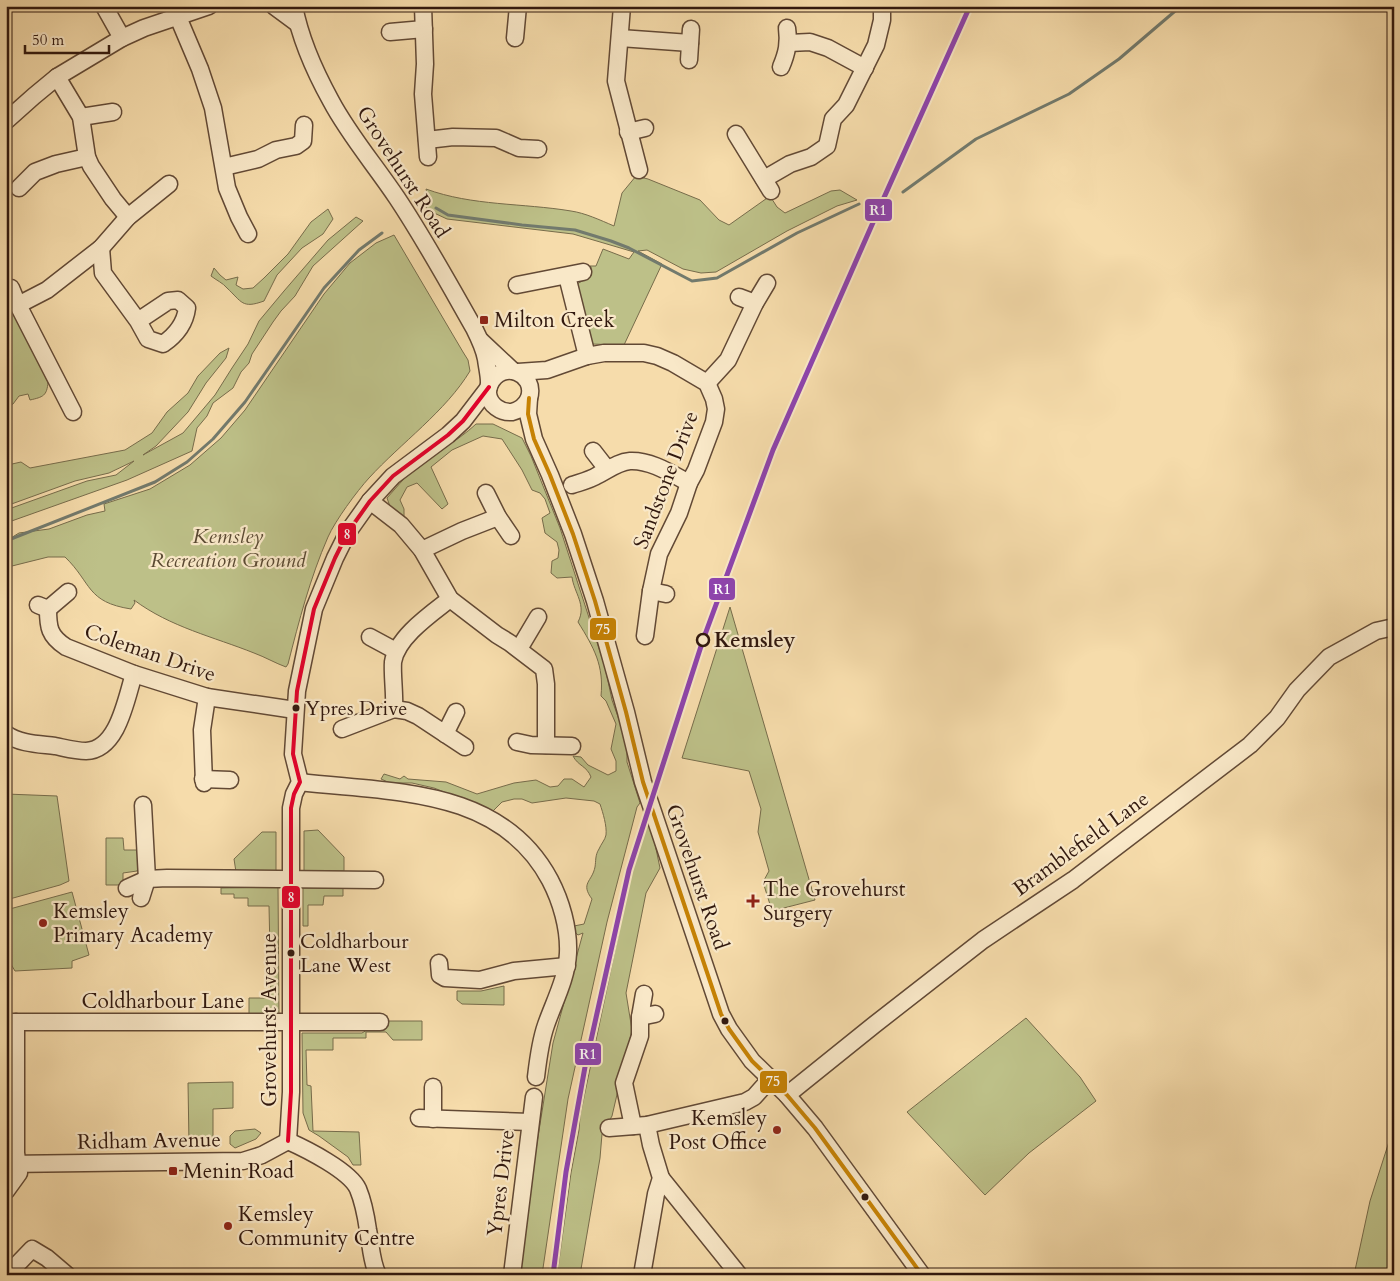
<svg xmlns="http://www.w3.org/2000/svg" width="1400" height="1281" viewBox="0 0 1400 1281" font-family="Cardo,serif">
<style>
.green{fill:#bdc088;stroke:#776c4b}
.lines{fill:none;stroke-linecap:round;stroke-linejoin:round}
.stream{stroke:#727a6d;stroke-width:3}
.minor-casing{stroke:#624935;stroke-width:19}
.minor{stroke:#f9e8c8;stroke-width:16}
.bus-1-casing{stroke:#f9e8c8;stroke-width:8}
.bus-2-casing{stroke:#f9e8c8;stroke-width:8}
.bus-1{stroke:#c68204;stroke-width:4}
.bus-2{stroke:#e4002b;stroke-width:4}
.rail-1-casing{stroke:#f9e8c8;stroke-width:9}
.rail-1{stroke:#8e44ad;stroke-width:5}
.poi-dot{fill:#8f2418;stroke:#f9e8c8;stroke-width:2}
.stop-dot{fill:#f9e8c8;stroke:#31180e;stroke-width:2.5}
.bus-dot{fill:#31180e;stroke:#f9e8c8;stroke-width:2}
.labels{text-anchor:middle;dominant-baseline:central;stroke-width:4.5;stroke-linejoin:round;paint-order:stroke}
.bus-label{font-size:20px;fill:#31180e;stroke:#f9e8c8;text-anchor:start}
.street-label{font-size:21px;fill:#31180e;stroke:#f9e8c8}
.poi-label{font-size:21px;fill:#31180e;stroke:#f9e8c8;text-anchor:start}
.park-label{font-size:21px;font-style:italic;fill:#5b4a33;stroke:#f9e8c8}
.stop-label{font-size:21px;font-weight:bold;fill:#31180e;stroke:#f9e8c8;text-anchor:start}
.line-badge{stroke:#f9e8c8;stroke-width:2}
.badge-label{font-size:14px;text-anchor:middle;font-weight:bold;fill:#fff}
</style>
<rect width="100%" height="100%" fill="#f6dcab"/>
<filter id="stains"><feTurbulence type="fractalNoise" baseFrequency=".004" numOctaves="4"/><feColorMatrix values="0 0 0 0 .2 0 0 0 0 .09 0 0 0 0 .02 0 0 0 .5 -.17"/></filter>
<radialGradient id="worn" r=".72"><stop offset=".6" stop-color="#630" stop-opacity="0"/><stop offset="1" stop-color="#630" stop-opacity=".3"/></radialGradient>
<g class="green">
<path d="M636,176L648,179L700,200L719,220L729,225L770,196L777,207L785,213L831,191L840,190L857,200L837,206L787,231L716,272L701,273L683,269L647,250L638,251L662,264L624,345L591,344L577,284L591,276L589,268L590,266H596L603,249L629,259L634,252L573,234L447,219L432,212L426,208L429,202L426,189C472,206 523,203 571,211C585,213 600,220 614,226L622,193Z"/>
<path d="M328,209L333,219L323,234L302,248L277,275L264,301C242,309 242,302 227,288C223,283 216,280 211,276L214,268L220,275L226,280L238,277L236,285L243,289L253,288L264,278L288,254L311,222Z"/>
<polygon points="356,217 363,221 313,266 295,296 281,311 273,322 252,354 249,363 241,372 233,388 213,403 207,416 197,428 192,451 127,480 6,523 6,510 87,481 116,475 134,461 109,473 75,481 6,506 6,473 12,464 21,462 30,468 125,450 152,433 167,412 188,393 198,376 220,353 229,348 226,358 206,383 188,412 156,446 143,455 183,433 215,395 232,368 248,344 259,321 284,291 328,240"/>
<path d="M394,235L463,352L468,360L470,371C446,411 401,443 369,478C357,491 335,521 328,537C310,578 299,621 288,664L286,667C275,663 265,657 254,653C214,637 170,627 134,600L135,603L131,609C86,602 92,583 65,557H48L12,566H6V541L19,533L49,529L87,515L105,511L104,504L150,489L190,465L221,438L245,410L324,294L350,263L376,243Z"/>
<path d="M6,298L48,382C47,396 43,397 30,400L28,394L19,396L13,404L6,408Z"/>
<path d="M476,424H493L522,438L531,456L560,528L605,667L612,700L627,742V762L640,803L637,807L607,922L568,1099L542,1275H518L537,1143L553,1043L583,933L578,935L569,927L584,924L592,899C580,883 592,882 595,867C596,861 595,855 599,849C601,844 605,840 606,835C607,826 603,813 600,804L594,801L566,798L532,803L522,799H514L502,802L493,811L434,788L412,783H390L381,779L384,774L400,779L404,776L408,779L446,782L477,794L514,783L536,780L550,787L558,786L564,779H572L584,787L591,777C587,766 578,766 573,756L581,757L588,765L608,775L616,771V761L611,749L616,724L606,701L601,696C604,665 594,648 578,622C587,605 574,593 572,577L557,578L551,573L552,561L558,558L559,550L557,542L545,533L542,518L550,513L545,499L540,493L532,490L522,470L502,439L483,436L452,450L431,467L448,504L442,509L417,483L407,487L400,500L404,509V516L398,517L392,512L387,498C395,489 404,478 413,470C433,453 457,442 476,424Z"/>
<polygon points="730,607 815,900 772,911 763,882 769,871 758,832 761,809 749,771 682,758"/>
<polygon points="6,794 57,796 69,881 60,885 6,900"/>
<polygon points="645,825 651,825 660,868 646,893 626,993 632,1030 612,1116 602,1134 600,1158 580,1275 557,1275 571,1173 579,1130 580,1116 618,936 625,893 637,856 640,837"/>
<polygon points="318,830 344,857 344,871 304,871 304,831"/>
<polygon points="262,832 276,832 276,872 236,872 234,859"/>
<polygon points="106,838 123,838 124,850 138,850 139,867 137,871 123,873 123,885 106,885"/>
<polygon points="278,887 279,1014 249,1015 249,998 271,998 269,906 248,906 248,898 234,898 234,894 221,894 221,888"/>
<polygon points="303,888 343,888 343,896 324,896 323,905 308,905 308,926 303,926"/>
<polygon points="72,892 89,955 72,961 72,968 15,971 9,961 6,961 6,910"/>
<polygon points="504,986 504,1005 462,1004 457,1000 457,991 481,991"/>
<polygon points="1026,1018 1080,1077 1096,1101 1029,1153 985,1195 907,1112"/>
<polygon points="386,1021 422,1021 422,1040 393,1040 386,1032 366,1032 366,1038 333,1038 333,1050 306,1050 307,1085 311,1086 313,1131 359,1132 361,1165 353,1165 348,1157 319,1136 309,1130 303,1113 302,1033 362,1033 367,1030 385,1030"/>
<rect x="6" y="1032" width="5" height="120"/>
<polygon points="233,1082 233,1108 213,1109 213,1145 189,1144 188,1083"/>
<polygon points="1394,1126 1394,1261 1387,1275 1354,1275 1370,1201"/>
<polygon points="255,1129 261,1133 256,1139 235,1148 230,1144 230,1136 235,1131"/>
</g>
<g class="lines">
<g class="stream">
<polyline points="903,192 976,139 1069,94 1119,59 1181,6"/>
<polyline points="436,208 448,215 522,225 575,230 611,241 629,248 692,281 717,278 797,233 859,204"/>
<polyline points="6,541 155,482 187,462 213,439 245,402 324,288 359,250 382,233"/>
</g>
<g class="minor-casing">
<g id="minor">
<polyline points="104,6 122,38"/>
<polyline points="274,6 297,23"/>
<path d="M294,6C300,38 315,72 331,101C349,135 375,165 397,198C425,240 449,284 474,328C479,338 484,348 486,359C487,367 489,375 489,382C489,386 488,389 488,393C489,405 501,413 512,412C520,410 526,405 529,398C537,373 502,359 490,384"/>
<polyline points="423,6 425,64 423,94 428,157"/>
<polyline points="622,6 616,81 639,170"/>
<polyline points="178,17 200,69 213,108 227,188 239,217 248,234"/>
<polyline points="390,32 424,29"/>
<polyline points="515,38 518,6"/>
<polyline points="620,38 690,43"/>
<polyline points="789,43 810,42 828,48 865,68"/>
<polyline points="689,60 691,29"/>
<path d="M781,67C787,53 789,43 787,28"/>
<polyline points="57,77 81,117 87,157 91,166 113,199 128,217"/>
<polyline points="81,117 113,112"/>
<polyline points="6,121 34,96 57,77 122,38 144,28 209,6"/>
<polyline points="628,132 645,128"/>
<polyline points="736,134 771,191"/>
<polyline points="427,140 453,137 496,138 519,148 538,149"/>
<polyline points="224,167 258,159 276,150 296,146 303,141 304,125"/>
<polyline points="764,179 790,164 811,157 827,146 833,119 846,105 876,45 882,20 882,6"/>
<polyline points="19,188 35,172 56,164 87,157"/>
<path d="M101,248L103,273L138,321L148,339L163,344C176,335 185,324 187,308L178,300L168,301L138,321"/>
<polyline points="567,276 587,356"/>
<polyline points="517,285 583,272"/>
<polyline points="11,288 18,305 47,290 101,248 128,217 169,184"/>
<polyline points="739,297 755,303"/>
<polyline points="18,305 73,412"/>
<polyline points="481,341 513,371"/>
<polyline points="518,372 547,370 587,356 604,353 644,353 657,356 673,363 707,383 714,399 716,409 714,422 696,470 689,483 679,513 659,554 651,591 645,636"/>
<polyline points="707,383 728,360 755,303 767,283"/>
<polyline points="529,398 528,414 534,439 550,475 573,534 595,601 626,712 643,782 721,1014 729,1029 752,1061 787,1095 815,1128 922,1275"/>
<polyline points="593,451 607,469"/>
<path d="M572,485C581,482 590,480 598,475C608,470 618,462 630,461C651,460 672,474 689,483"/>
<polyline points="486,493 498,517 511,536"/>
<polyline points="370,501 401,525 422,550 450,599 497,635 510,643 544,669 546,684 546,745"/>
<polyline points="422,550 462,531 498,517"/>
<polyline points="651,591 666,594"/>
<polyline points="38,605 48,609 68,592"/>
<path d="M48,609C48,627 49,636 66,647L134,674L207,697L295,710"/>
<polyline points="370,637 396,651"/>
<polyline points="519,649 538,617"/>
<path d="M394,709C395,695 392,674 393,662C397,637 431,614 450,599"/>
<polyline points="342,729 394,709 407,711 418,716 465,747"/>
<path d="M6,734C20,744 39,744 55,746C65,748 76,751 86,751C118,750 126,699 134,674"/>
<polyline points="445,734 456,712"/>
<polyline points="517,742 531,745 572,746"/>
<polyline points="203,779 230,780"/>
<path d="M300,782C390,793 500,786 550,880C561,901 569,928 568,953C567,978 554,1002 546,1025C540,1042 538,1060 536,1077"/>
<polyline points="204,783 202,730 207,697"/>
<polyline points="127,888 147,879 167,878 375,880"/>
<polyline points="141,898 147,879 143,805"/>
<polyline points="439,963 440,975 445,978 480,980 514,971 567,966"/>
<polyline points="640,1017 655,1014"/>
<polyline points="6,1022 380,1022"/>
<polyline points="787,1095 874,1025 983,940 1073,880 1250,745 1277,718 1297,690 1329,657 1376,631 1394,627"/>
<polyline points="419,1118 530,1122"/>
<polyline points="433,1119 433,1087"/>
<polyline points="633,1126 624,1083 640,1036 640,1017 644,994"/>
<polyline points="609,1128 647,1125 745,1102 754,1097 771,1078"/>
<polyline points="288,1141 291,1092 291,808 294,794 300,782 293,754 297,691 314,609 335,558 348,532 370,501 393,476 448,435 463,421 489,387"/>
<path d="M288,1141C306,1149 350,1171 358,1189C363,1201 366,1216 368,1230C371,1244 371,1262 378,1275"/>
<polyline points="6,1164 243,1161 262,1155 288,1141"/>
<polyline points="661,1178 739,1275"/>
<polyline points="6,1191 19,1173 16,1153 16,1022"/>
<polyline points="7,1275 32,1249 47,1258 67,1275"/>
<polyline points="512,1275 534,1097"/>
<polyline points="642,1275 656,1194 661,1178 651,1145 647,1125"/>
</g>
</g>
<use href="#minor" class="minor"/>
<g class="bus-1-casing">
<polyline id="bus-1" points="529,398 528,414 534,439 550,475 573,534 595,601 626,712 643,782 721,1014 729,1029 752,1061 787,1095 815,1128 922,1275"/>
</g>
<g class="bus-2-casing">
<polyline id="bus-2" points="288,1141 291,1092 291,808 294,794 300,782 293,754 297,691 314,609 335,558 348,532 370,501 393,476 448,435 463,421 489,387"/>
</g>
<use href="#bus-1" class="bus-1"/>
<use href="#bus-2" class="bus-2"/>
<g class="rail-1-casing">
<polyline id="rail-1" points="553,1275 566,1172 585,1067 629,870 703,640 773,450 882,202 970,6"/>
</g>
<use href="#rail-1" class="rail-1"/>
</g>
<g class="poi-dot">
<rect x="479" y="315" width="10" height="10" rx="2.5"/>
<path d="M750.5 893.5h5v5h5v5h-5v5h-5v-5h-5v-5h5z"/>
<circle cx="43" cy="923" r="5"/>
<circle cx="777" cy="1130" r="5"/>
<rect x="168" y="1166" width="10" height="10" rx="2.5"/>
<circle cx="228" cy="1226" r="5"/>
</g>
<circle class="stop-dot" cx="703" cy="640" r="6"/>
<g class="bus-dot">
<circle cx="296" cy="708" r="4.5"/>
<circle cx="291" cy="953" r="4.5"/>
<circle cx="725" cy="1021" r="4.5"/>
<circle cx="865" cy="1197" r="4.5"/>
</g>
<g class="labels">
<g class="bus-label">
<text x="305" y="708">Ypres Drive</text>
<text x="300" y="941">Coldharbour<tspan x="300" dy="24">Lane West</tspan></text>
</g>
<g class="street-label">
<text transform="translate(403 172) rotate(57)">Grovehurst Road</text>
<text transform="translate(666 480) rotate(-69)">Sandstone Drive</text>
<text transform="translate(150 653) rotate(19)">Coleman Drive</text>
<text transform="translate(1081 844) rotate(-36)">Bramblefield Lane</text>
<text transform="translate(697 877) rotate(71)">Grovehurst Road</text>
<text x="163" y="1001">Coldharbour Lane</text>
<text transform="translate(269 1020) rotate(-90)">Grovehurst Avenue</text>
<text transform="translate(149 1141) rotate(-1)">Ridham Avenue</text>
<text transform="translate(501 1183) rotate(-83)">Ypres Drive</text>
</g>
<g class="poi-label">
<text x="494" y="320">Milton Creek</text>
<text x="763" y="889">The Grovehurst<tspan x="763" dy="24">Surgery</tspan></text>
<text x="53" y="911">Kemsley<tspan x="53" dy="24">Primary Academy</tspan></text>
<text x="767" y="1118" text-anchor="end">Kemsley<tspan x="767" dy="24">Post Office</tspan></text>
<text x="183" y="1171">Menin Road</text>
<text x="238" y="1214">Kemsley<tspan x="238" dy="24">Community Centre</tspan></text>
</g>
<g class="park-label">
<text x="228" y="536">Kemsley<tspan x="228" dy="24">Recreation Ground</tspan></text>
</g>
<g class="stop-label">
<text x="714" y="640">Kemsley</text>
</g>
</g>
<g class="line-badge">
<rect x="864" y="198" width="29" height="24" rx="5" fill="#8e44ad"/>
<rect x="337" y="522" width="20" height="24" rx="5" fill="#e4002b"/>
<rect x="708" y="577" width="28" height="24" rx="5" fill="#8e44ad"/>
<rect x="589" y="617" width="28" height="24" rx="5" fill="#c68204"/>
<rect x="281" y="885" width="20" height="24" rx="5" fill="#e4002b"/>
<rect x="574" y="1042" width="28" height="24" rx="5" fill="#8e44ad"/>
<rect x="759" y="1070" width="29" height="24" rx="5" fill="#c68204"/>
</g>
<g class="badge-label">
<text x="878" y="215">R1</text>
<text x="347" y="539">8</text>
<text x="722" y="594">R1</text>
<text x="603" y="634">75</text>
<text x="291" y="902">8</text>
<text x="588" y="1059">R1</text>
<text x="773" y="1086">75</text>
</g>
<rect width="1400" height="1281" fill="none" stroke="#f6dcab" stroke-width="25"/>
<rect x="8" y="8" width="1385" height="1266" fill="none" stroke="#31180e" stroke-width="2.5"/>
<rect x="12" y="12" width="1375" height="1256" fill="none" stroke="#31180e"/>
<path d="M25 45v8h84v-8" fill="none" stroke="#31180e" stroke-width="2.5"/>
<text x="32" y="45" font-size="15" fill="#31180e" stroke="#f9e8c8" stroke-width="4" paint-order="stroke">50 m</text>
<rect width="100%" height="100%" filter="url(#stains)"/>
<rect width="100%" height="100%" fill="url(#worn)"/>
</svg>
